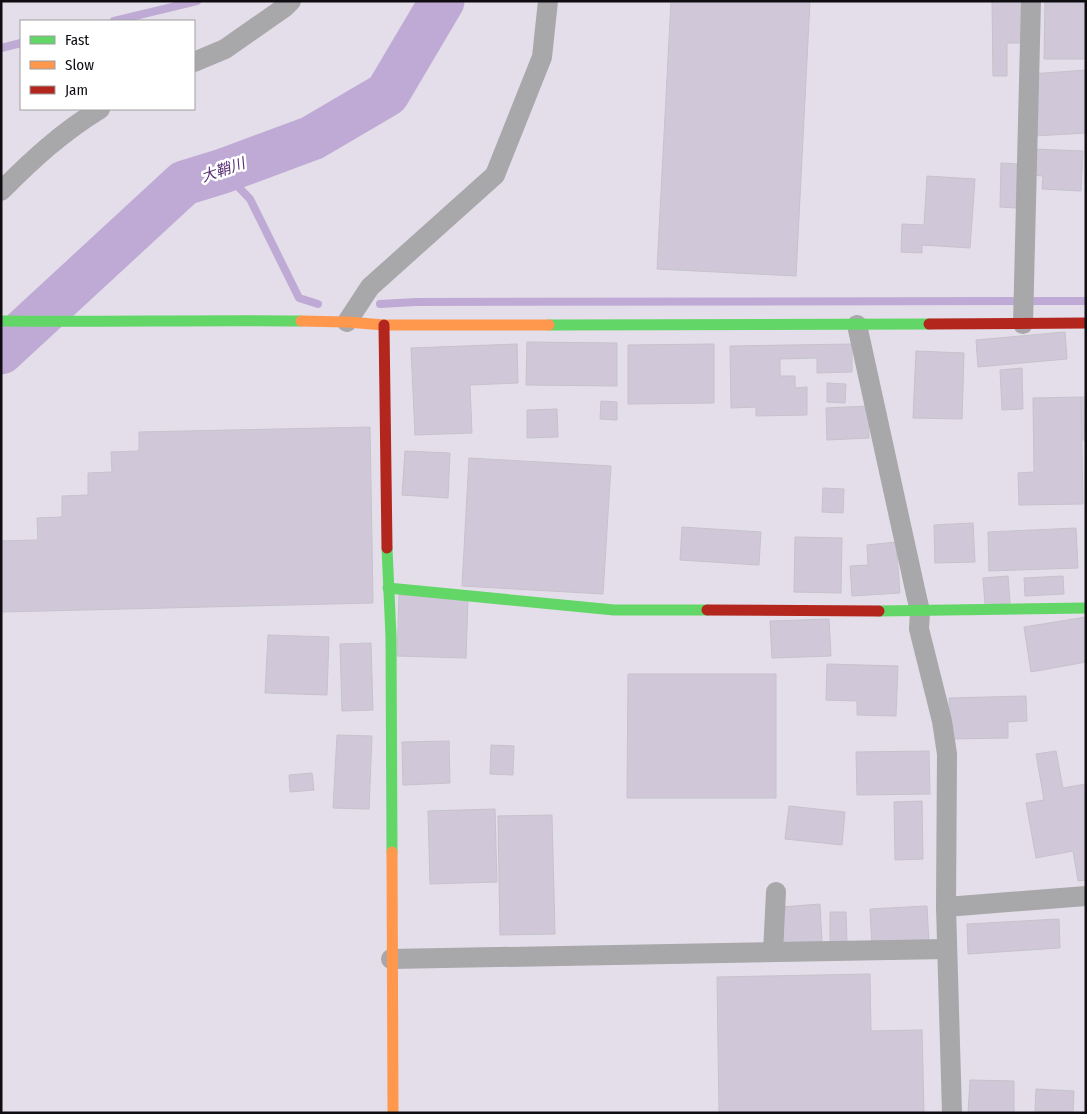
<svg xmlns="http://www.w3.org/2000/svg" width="1087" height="1114" viewBox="0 0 1087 1114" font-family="'Fira Sans Condensed','Noto Sans JP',sans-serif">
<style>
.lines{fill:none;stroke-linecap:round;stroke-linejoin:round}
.stream{stroke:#bfaad5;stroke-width:8}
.river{stroke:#bfaad5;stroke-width:45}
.building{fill:#d0c8d8;stroke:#c6c2ca}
.street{stroke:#a8a7aa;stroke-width:20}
.fast{stroke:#63d668;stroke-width:11}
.slow{stroke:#ff974d;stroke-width:11}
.jam{stroke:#b3261e;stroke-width:11}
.labels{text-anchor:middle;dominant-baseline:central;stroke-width:5;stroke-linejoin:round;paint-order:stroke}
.water-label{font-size:15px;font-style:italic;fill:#563075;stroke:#fff}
</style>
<rect width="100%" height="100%" fill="#e3dee9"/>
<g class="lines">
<g class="stream">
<polyline points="114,21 197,1"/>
<polyline points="1,48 21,43"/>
<polyline points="223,171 250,199 299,298 318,304"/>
<polyline points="380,304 416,302 1086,301"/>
</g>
<polyline class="river" points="1,352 184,183 223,171 312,138 387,94 442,1"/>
</g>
<g class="building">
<polygon points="671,1 810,1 796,276 657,269"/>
<polygon points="992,1 1027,1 1027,43 1007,43 1007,76 993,76"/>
<polygon points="1045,1 1086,1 1086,59 1044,59"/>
<polygon points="1086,70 1086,133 1034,136 1031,74"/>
<polygon points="1034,149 1083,151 1081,191 1042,189 1043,176 1032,175"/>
<polygon points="1001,163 1017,164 1016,208 1000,207"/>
<polygon points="927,176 975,179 970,248 922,245 922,253 901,252 902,224 924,225"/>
<polygon points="1065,332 1067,359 978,367 976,340"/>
<polygon points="527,342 617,343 617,386 526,385"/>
<polygon points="517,344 518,383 470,385 472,433 415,435 411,348"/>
<polygon points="714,344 714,403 628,404 628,345"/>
<polygon points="852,344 852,372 817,373 817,358 780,359 780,376 795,376 795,388 807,387 807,415 756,416 756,407 731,408 730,346"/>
<polygon points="916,351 964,353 962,419 913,418"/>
<polygon points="1022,368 1023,409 1002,410 1000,370"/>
<polygon points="827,383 846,384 845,403 827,402"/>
<polygon points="1081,397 1083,504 1019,505 1018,473 1034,472 1033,398"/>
<polygon points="1081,397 1086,397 1086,440 1082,440"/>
<polygon points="601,401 617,402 617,420 600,419"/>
<polygon points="868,406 869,438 827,440 826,408"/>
<polygon points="557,409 558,437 527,438 527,410"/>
<polygon points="370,427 373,603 1,612 1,541 38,540 37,518 62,517 62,496 88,495 88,473 112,472 111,452 139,451 139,432"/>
<polygon points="405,451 450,453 448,498 402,495"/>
<polygon points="469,458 611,466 603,594 462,586"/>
<polygon points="823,488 844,489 843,513 822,512"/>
<polygon points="973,523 975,562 935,563 934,525"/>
<polygon points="682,527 761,532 759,565 680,560"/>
<polygon points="1076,528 1078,568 989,571 988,532"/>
<polygon points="795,537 842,538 841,593 794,592"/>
<polygon points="896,542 900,593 852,596 850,566 868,565 867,545"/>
<polygon points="1008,576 1010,603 985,605 983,578"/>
<polygon points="1063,576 1064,594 1025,596 1024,578"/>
<polygon points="399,595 468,597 466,658 397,656"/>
<polygon points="1086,617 1086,662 1031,672 1024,627"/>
<polygon points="829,619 831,656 772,658 770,621"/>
<polygon points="268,635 329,637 327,695 265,693"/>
<polygon points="371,643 373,710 342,711 340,644"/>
<polygon points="827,664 898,666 896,716 857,715 857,701 826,700"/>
<polygon points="628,674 776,674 776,798 627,798"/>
<polygon points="1026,696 1027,721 1008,722 1008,738 950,739 949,698"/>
<polygon points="337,735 372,736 369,809 333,808"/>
<polygon points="449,741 450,783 403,785 402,742"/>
<polygon points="491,745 514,746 513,775 490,774"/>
<polygon points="929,751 930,794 857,795 856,752"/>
<polygon points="1056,751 1063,788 1086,784 1086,880 1078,881 1073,851 1036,858 1026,803 1044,800 1036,754"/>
<polygon points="312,773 314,790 290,792 289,775"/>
<polygon points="922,801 923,859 895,860 894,802"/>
<polygon points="789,806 845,812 842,845 785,839"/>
<polygon points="495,809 497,882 430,884 428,811"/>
<polygon points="552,815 555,934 500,935 498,816"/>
<polygon points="820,904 822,941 784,943 782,907"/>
<polygon points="927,906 929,943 872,947 870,909"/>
<polygon points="830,912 846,912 847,943 830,943"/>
<polygon points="1059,919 1060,948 968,954 967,924"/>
<polygon points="870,974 871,1031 922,1030 924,1113 719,1113 717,977"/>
<polygon points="970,1080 1014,1081 1014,1113 968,1113"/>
<polygon points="1036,1089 1074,1091 1073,1113 1035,1111"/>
</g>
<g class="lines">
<g class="street">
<polyline points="194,62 225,49 285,7 291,1"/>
<path d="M1,191C33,159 61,133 100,109"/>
<polyline points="347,322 370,287 495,175 542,57 548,1"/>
<polyline points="1023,324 1031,1"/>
<polyline points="857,325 916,594 920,611 919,629 942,721 947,754 946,907"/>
<polyline points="773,952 776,892"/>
<polyline points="391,959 947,949"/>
<polyline points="952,1113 946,907 1086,896"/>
</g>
<g class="fast">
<path d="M1,321C101,322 201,320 301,321"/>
<polyline points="549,325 929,324"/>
<polyline points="387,548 391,637 392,852"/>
<polyline points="388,588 614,610 707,610"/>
<polyline points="879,611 1086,608"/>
</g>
<g class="slow">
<polyline points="301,321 347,322 384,325 549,325"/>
<polyline points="392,852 393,1113"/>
</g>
<g class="jam">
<polyline points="929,324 1086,323"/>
<polyline points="384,325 387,548"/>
<polyline points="707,610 879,611"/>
</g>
</g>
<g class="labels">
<g class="water-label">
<text transform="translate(223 170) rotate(-19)">大鞘川</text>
</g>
</g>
<rect width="1087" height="1114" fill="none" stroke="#0f0c12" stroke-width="5"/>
<rect x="20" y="20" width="175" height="90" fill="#ffffff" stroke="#9f9ea0"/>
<rect x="30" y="36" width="25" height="8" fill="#63d668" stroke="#9f9ea0"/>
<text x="65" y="45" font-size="15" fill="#0f0c12">Fast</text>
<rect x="30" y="61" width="25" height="8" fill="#ff974d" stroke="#9f9ea0"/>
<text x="65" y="70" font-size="15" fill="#0f0c12">Slow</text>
<rect x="30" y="86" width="25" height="8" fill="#b3261e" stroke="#9f9ea0"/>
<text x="65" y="95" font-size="15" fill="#0f0c12">Jam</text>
</svg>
